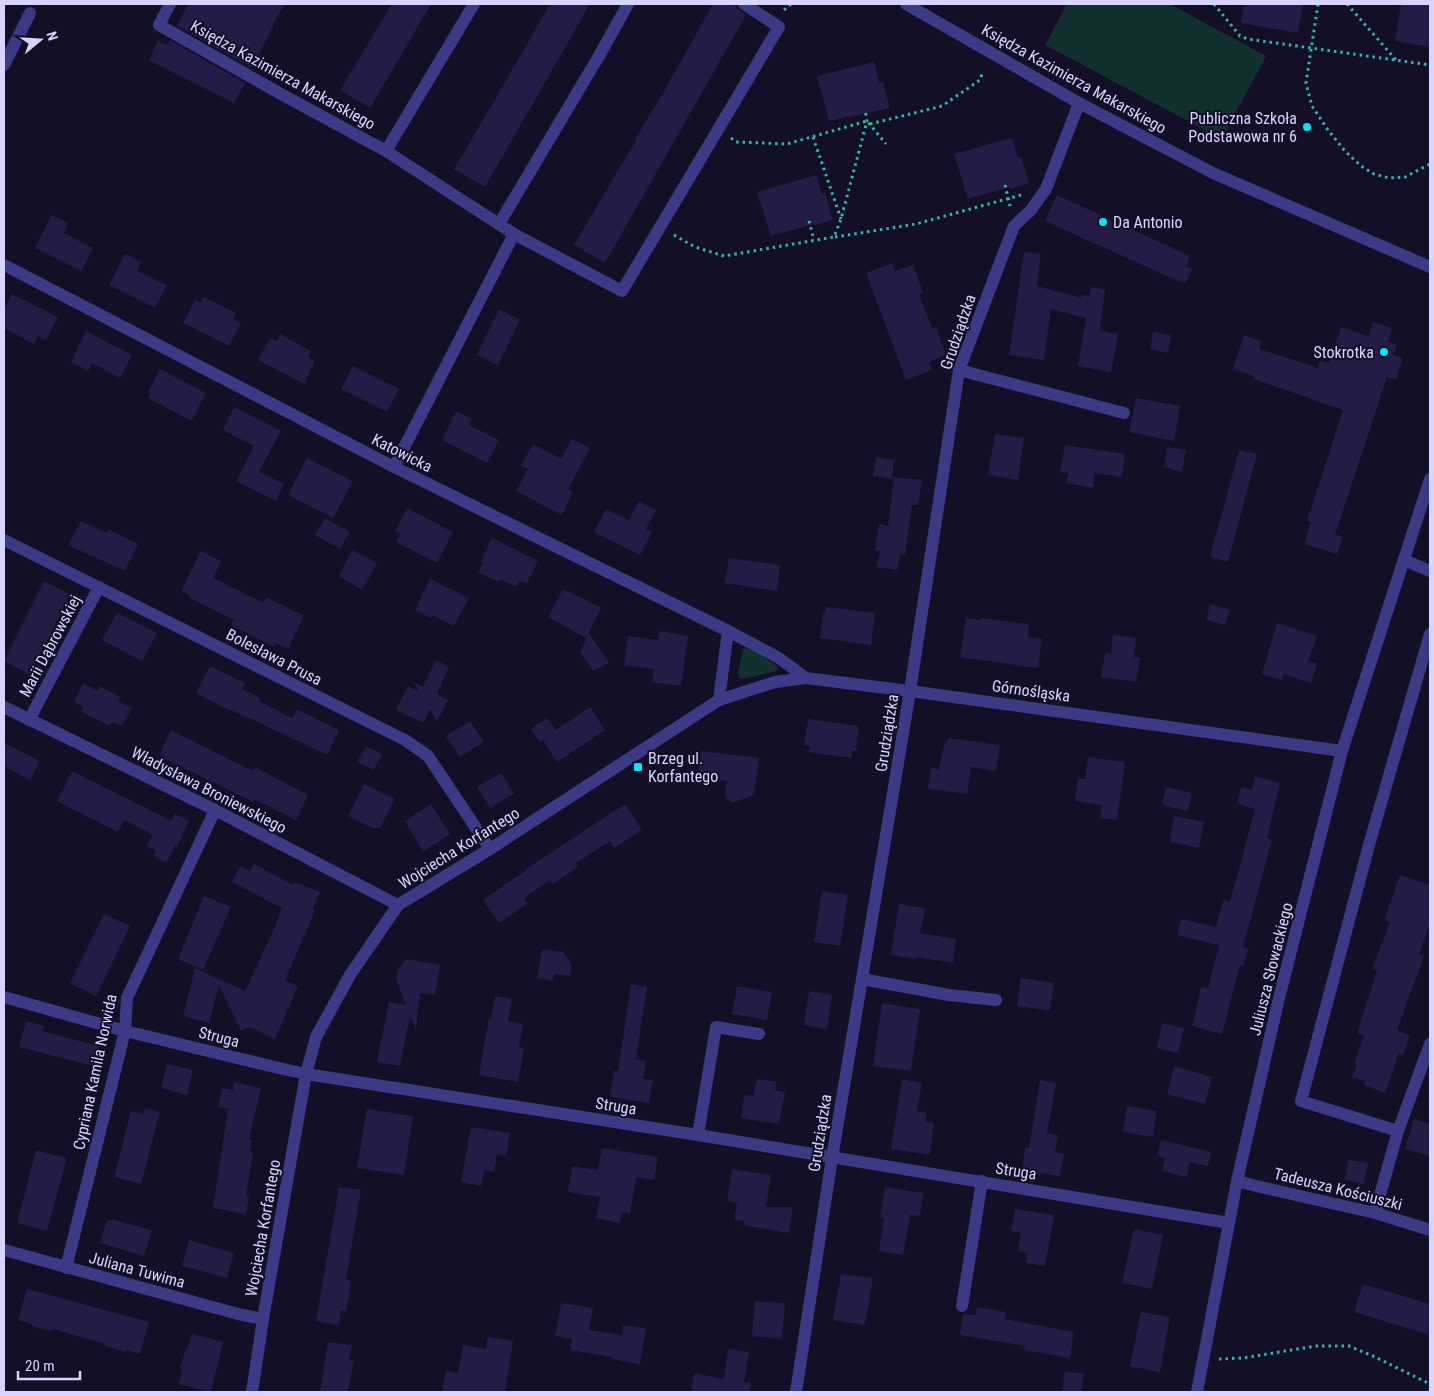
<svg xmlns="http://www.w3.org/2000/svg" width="1434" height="1396" viewBox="0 0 1434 1396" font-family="'Roboto Condensed',sans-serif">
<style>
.green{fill:#12302f}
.building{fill:#241b47}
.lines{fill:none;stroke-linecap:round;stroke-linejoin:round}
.path{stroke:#2fb8b0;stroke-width:3;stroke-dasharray:2.5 4;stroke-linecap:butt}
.minor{stroke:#3d3a85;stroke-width:12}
.poi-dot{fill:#00e5ff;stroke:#130f26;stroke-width:2}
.labels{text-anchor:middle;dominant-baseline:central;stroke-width:4;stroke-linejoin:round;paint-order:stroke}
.street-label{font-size:16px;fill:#d9d4ff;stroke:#130f26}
.poi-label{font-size:16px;fill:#d9d4ff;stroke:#130f26;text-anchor:end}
</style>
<rect width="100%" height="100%" fill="#130f26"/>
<g class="green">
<polygon points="1067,4 1170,4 1266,56 1222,139 1045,45"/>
<polygon points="745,648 754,651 776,665 778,668 776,671 748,678 740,678 738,673 743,650"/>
</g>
<g class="building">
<polygon points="188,4 285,4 273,24 274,25 252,68 177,26"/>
<polygon points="392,4 431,4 370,108 340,90"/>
<polygon points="550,4 590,4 485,187 454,169 493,103"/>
<polygon points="713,4 734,4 739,10 746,15 605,263 574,245 636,140 635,139 663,93"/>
<polygon points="1244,4 1303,4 1298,33 1241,23"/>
<polygon points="1401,4 1430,4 1430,47 1395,41"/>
<polygon points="170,40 245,83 234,103 149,60 158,41 167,45"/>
<polygon points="874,62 879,83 883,82 890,108 829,121 817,76"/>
<polygon points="1012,138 1018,158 1021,157 1029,183 1010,189 1009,187 968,199 954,154"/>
<polygon points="816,175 822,195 825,193 833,220 814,225 814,224 771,236 757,192"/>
<polygon points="1057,195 1190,256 1186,266 1192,269 1186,283 1178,281 1045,221"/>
<polygon points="52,215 68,223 64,233 93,248 81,271 35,248"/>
<polygon points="1024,252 1041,254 1037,286 1081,298 1081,295 1089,296 1091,287 1105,289 1100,331 1118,334 1111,372 1078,366 1086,318 1051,309 1044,360 1009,355"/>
<polygon points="125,254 141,262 137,271 167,285 155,308 109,285"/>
<polygon points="892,263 895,271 913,265 923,292 919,294 932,328 936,327 946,355 929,362 932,370 906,380 866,273"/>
<polygon points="12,294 58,317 46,340 38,336 34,344 4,328 4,310"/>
<polygon points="204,297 236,313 233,319 241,323 229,346 183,323 195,300 201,303"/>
<polygon points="499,309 520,320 498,365 477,355"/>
<polygon points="1373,322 1392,328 1388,342 1397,345 1393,355 1403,358 1396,380 1387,377 1335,535 1343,537 1337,554 1304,544 1311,522 1307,521 1343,410 1310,399 1310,398 1253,379 1254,376 1233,369 1244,335 1261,341 1259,349 1310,365 1318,369 1320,361 1329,363 1341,327 1368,336"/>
<polygon points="86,331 132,355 120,378 92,363 88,371 71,362"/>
<polygon points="1153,332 1171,335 1168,353 1150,349"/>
<polygon points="280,334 311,351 308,357 315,361 304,384 258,360 270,338 277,341"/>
<polygon points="353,366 399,389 387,412 341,389"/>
<polygon points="160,369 206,393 192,421 148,398 151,393 148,392"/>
<polygon points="1136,398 1180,406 1174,441 1129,432"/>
<polygon points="234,407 281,431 259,472 284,484 276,501 236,481 254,446 223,430"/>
<polygon points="456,411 472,419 469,425 499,440 487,463 442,440"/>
<polygon points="995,434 1024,438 1018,480 988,475"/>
<polygon points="572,439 590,448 568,489 573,492 562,515 516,491 528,469 521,466 533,444 561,459"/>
<polygon points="1065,445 1125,454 1122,477 1095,473 1093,488 1066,483 1068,473 1060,472"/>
<polygon points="1167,447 1186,450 1182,472 1164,467"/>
<polygon points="1239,450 1257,454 1228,562 1210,557"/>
<polygon points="876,457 894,460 892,479 873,476"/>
<polygon points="307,458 353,481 333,518 288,495"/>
<polygon points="894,477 922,480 918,505 912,505 905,555 900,554 897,570 877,567 880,551 875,550 879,524 888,526"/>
<polygon points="639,501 656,510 646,529 652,532 640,555 594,532 606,509 629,520"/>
<polygon points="407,508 453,532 437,563 396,542 401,534 395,531"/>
<polygon points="325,518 350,532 340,549 315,535"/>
<polygon points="81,521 107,533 108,529 138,544 125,571 68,545"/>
<polygon points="492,538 538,561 527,584 520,581 516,587 500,579 499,582 478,572 483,562 481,561"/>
<polygon points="352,550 377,563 362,590 339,576"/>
<polygon points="201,551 221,561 213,578 263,603 266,597 304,616 288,649 275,643 274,647 231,625 234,620 190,598 191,596 181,591"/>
<polygon points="729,558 780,565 777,591 725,583"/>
<polygon points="430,579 469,598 454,626 432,615 431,618 415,610"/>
<polygon points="44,581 70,594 30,675 4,661"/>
<polygon points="563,589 601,608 586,638 548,617"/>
<polygon points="1210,604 1230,610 1225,625 1206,620"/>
<polygon points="826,607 875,613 871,645 820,638 823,612 825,613"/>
<polygon points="117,613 157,633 142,661 102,640"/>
<polygon points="966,618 981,620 981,618 1029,624 1028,637 1042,639 1038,668 960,657"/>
<polygon points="1277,623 1317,636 1308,661 1317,664 1311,683 1284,674 1282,680 1262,674"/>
<polygon points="660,631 688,636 681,686 652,682 654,669 624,665 628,636 658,640"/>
<polygon points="589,633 609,663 593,671 580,652"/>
<polygon points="1113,635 1136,638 1134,657 1140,658 1136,682 1101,677 1105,653 1111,654"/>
<polygon points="436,660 449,667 437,694 448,700 437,721 430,709 423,723 396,710 408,686 419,691 413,682 423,687"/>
<polygon points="210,666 245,683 242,689 260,698 259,701 292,718 297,709 339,730 327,755 250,718 249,719 231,710 230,711 196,693"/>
<polygon points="83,683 98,691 100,686 109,691 120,697 118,701 132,708 122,726 112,722 110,726 81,712 84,707 74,702"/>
<polygon points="590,707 605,730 557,762 543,740 540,742 531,729 547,718 556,730"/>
<polygon points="808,719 859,726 856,751 852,751 851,758 809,752 810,746 804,745"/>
<polygon points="470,721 484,742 460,757 446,736"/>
<polygon points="171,730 253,771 255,767 308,795 296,820 254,799 253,802 159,756"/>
<polygon points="948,738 1000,745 996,771 971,767 967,794 928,789 931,768 939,769 944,745 947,743"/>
<polygon points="4,743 40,761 30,780 4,766"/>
<polygon points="366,746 382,754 374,770 357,762"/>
<polygon points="701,751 759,758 754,795 735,802 731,802 727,799 725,794 727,781 698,777"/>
<polygon points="1088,757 1125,762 1117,820 1100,818 1102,805 1075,801 1078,779 1085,779"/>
<polygon points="72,771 171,821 175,814 189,821 177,847 175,846 166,863 153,856 156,851 147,846 153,835 124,820 118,832 57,801"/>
<polygon points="501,773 514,793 490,808 477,787"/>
<polygon points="1255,776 1280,783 1267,838 1272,840 1243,947 1249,949 1243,966 1240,965 1222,1034 1192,1026 1201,987 1208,988 1219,945 1177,935 1181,919 1216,927 1223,900 1230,902 1255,809 1237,804 1241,787 1252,790"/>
<polygon points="364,784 395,799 380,828 373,828 348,816"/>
<polygon points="1166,787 1192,793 1188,811 1162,805"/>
<polygon points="431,804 450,834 423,852 405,821"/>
<polygon points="625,804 642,830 614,848 610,841 576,863 578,867 553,884 550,880 524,898 528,903 499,923 483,900 526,870 526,869"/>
<polygon points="1174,816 1204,822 1199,848 1170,842"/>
<polygon points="254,864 293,885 295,882 320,892 312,910 315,911 285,980 298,986 275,1039 249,1027 241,1031 219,985 209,1023 183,1016 195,968 245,991 277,923 276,923 282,908 232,882 240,866 250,871"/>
<polygon points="1400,875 1430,885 1430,923 1419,954 1424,956 1397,1030 1410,1036 1403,1055 1399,1053 1385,1093 1364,1085 1365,1081 1352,1077 1357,1065 1354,1064 1364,1036 1357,1033 1377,971 1372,969 1390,922 1384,920"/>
<polygon points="822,891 848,895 840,946 814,942"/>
<polygon points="204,896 231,907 203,970 178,959"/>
<polygon points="899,904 925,908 920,933 956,939 953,963 916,957 916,959 891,955"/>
<polygon points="104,914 130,926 96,996 70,983"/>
<polygon points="542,949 563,952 572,965 570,976 554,974 553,981 537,978"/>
<polygon points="406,959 440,965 435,995 420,993 416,1030 410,1016 400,1066 377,1062 389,1002 406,1005 396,979 398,970"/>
<polygon points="1021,978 1054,983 1050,1011 1017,1006"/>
<polygon points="631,984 647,987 636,1059 646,1061 643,1079 653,1080 649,1103 610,1097 614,1071 618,1071"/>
<polygon points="737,986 772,992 767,1020 732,1014"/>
<polygon points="809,991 832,995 827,1029 804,1025"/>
<polygon points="495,996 512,999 508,1021 523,1024 519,1047 524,1048 518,1082 479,1075 489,1018 491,1019"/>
<polygon points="882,1003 920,1009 911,1071 873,1066"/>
<polygon points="26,1021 44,1026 42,1031 99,1046 94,1066 19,1047"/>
<polygon points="1162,1023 1184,1028 1178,1053 1157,1048"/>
<polygon points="167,1064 193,1070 187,1095 161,1088"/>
<polygon points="1174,1066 1212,1077 1205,1104 1167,1094"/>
<polygon points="757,1079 777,1082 775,1090 785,1092 779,1124 741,1118 744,1095 753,1096"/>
<polygon points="902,1079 922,1083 917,1111 927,1113 925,1122 934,1123 930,1155 891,1149"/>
<polygon points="1040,1080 1056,1083 1047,1133 1058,1135 1055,1152 1064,1154 1060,1176 1040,1173 1040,1175 1025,1172 1025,1171 1022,1170 1025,1147 1029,1148"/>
<polygon points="234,1082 261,1088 249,1140 252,1140 250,1152 253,1153 246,1196 249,1197 246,1214 213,1208 228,1109 218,1107 222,1088 233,1090"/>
<polygon points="1127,1106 1156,1111 1153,1137 1123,1132"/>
<polygon points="145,1108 160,1112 141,1184 114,1177 131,1111 143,1114"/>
<polygon points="367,1109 413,1116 404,1175 357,1168"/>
<polygon points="1414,1119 1430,1124 1430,1156 1405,1149"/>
<polygon points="471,1127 510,1133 506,1156 497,1154 494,1172 484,1170 481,1186 461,1182"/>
<polygon points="1161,1140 1211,1152 1208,1166 1190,1162 1186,1177 1162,1171 1165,1158 1157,1156"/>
<polygon points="602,1148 658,1157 654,1180 636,1177 630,1213 622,1212 620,1223 596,1218 600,1197 568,1192 572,1166 598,1170"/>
<polygon points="36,1150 67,1158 47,1231 17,1223"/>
<polygon points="1348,1160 1368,1163 1364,1184 1345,1180"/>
<polygon points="732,1169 771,1175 766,1207 793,1207 789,1233 743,1225 745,1221 734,1220 737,1203 727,1201"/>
<polygon points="339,1187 361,1190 346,1280 351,1280 349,1296 346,1311 341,1311 339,1325 316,1321"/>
<polygon points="885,1187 923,1193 920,1216 910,1215 903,1255 879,1251 884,1218 880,1218"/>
<polygon points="1015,1209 1054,1215 1045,1266 1026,1263 1027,1253 1018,1251 1021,1233 1011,1231"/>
<polygon points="107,1220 114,1220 152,1230 144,1256 100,1243"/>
<polygon points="1134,1229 1163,1235 1152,1289 1122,1283"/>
<polygon points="189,1240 234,1253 227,1278 182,1266"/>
<polygon points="841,1274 873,1278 865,1325 833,1320"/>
<polygon points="1363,1284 1430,1304 1430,1335 1354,1312"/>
<polygon points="27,1289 149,1322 140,1354 126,1350 126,1352 105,1346 105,1344 92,1340 53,1329 52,1331 42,1329 32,1326 32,1324 18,1320"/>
<polygon points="755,1301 785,1303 782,1339 752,1336"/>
<polygon points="561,1303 593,1308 589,1330 622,1335 623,1325 646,1328 640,1364 612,1359 612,1357 570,1350 572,1339 555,1336"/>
<polygon points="977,1307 1006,1312 1004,1319 1074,1332 1070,1358 1024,1350 1025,1346 960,1335 963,1314 976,1315"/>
<polygon points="1141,1312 1170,1317 1160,1372 1130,1366"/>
<polygon points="192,1334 223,1342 211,1392 179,1384 182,1369 180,1368 186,1348 188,1348"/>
<polygon points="488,1337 513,1341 505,1392 442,1392 446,1371 458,1373 463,1345 486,1349"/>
<polygon points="328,1342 352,1345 349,1360 354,1360 348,1392 320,1392"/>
<polygon points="728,1349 749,1352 744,1382 751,1383 750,1392 691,1392 694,1373 724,1379"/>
<polygon points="1065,1371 1084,1374 1081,1392 1062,1392"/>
</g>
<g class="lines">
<g class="path">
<polyline points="1214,4 1240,36 1248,39 1430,65"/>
<polyline points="1318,4 1306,83 1312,106 1328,130 1345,151 1361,166 1374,174 1389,178 1405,177 1430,164"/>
<polyline points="1347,4 1396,60"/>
<polyline points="784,10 791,4"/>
<polyline points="870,124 942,106 980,80 982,74"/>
<polyline points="813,137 841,219"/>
<polyline points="731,138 736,142 787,144 867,121 886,144"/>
<polyline points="1005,185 1010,206"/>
<polyline points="809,221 814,240"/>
<polyline points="674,235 695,247 724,256 834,237 841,219 867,121 865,109"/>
<polyline points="835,237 916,224 1021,195"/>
<polyline points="1219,1359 1243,1358 1316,1346 1349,1346 1375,1357 1430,1384"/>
</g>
<g class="minor">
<polyline points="170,4 159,25 281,94 386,151 514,234 622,291 779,27 744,4"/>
<polyline points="906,4 1079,103 1213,173 1430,267"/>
<polyline points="4,65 30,13"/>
<polyline points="386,151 474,4"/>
<polyline points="499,224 599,56 628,4"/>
<polyline points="4,265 394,467 728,631 719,700"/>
<polyline points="959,370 1124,413"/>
<polyline points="394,467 514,234"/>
<polyline points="4,540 405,740 428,756 490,849"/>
<polyline points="1404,560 1430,571"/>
<polyline points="728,631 779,658 806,678 910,691 1342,751"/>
<polyline points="4,707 215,810 398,905"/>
<polyline points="29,720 99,587"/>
<polyline points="862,979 949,995 996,1000"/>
<polyline points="4,997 125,1031 283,1069 306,1074 698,1135 1229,1223"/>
<polyline points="1398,1131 1301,1101 1369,845 1430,634"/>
<polyline points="698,1135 716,1027 759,1034"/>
<polyline points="1237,1181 1256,1186 1375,1213 1430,1230"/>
<polyline points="1375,1213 1398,1131 1430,1044"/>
<polyline points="4,1250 238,1314 263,1319"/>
<polyline points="66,1268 125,1031 127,998 215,810"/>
<polyline points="962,1306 982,1181"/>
<polyline points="252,1392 263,1319 306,1074 316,1037 350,975 398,905 490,849 719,700 775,682 806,678"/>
<polyline points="796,1392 832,1158 910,691 959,370 1014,226 1031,210 1046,189 1079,103"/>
<polyline points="1197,1392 1237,1181 1279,998 1342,751 1430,479"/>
</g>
</g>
<g class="poi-dot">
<circle cx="1307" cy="127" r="5"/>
<circle cx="1103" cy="222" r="5"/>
<circle cx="1384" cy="352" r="5"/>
<rect x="633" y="762" width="10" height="10" rx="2.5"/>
</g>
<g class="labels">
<g class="street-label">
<text transform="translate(283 75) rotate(29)">Księdza Kazimierza Makarskiego</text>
<text transform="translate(1074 79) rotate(29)">Księdza Kazimierza Makarskiego</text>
<text transform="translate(958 332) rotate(-71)">Grudziądzka</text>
<text transform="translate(402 453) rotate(27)">Katowicka</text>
<text transform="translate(50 646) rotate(-62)">Marii Dąbrowskiej</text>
<text transform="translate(274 657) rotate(27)">Bolesława Prusa</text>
<text transform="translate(1031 691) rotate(8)">Górnośląska</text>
<text transform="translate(887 733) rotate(-81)">Grudziądzka</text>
<text transform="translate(209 790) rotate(27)">Władysława Broniewskiego</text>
<text transform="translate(459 848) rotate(-32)">Wojciecha Korfantego</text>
<text transform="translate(1271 969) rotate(-76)">Juliusza Słowackiego</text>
<text transform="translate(219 1037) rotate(14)">Struga</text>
<text transform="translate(95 1072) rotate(-78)">Cypriana Kamila Norwida</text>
<text transform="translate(616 1106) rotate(9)">Struga</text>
<text transform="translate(820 1133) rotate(-81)">Grudziądzka</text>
<text transform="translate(1016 1171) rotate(9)">Struga</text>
<text transform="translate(1338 1189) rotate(14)">Tadeusza Kościuszki</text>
<text transform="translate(263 1228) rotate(-80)">Wojciecha Korfantego</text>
<text transform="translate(137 1270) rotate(15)">Juliana Tuwima</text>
</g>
<g class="poi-label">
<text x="1297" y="118">Publiczna Szkoła<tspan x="1297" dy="18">Podstawowa nr 6</tspan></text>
<text x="1113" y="222" text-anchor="start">Da Antonio</text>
<text x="1374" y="352">Stokrotka</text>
<text x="648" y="758" text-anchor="start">Brzeg ul.<tspan x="648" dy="18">Korfantego</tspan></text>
</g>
</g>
<rect width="1434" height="1396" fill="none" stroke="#d9d4ff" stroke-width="10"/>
<g transform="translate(40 40) rotate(72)" stroke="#130f26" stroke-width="4" paint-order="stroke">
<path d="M0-4L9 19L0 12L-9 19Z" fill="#d9d4ff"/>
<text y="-8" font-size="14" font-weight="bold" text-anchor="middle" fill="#d9d4ff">N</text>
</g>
<path d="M18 1371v8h62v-8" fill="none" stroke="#d9d4ff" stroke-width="2.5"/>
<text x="25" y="1371" font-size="15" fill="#d9d4ff" stroke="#130f26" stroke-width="4" paint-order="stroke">20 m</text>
</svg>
